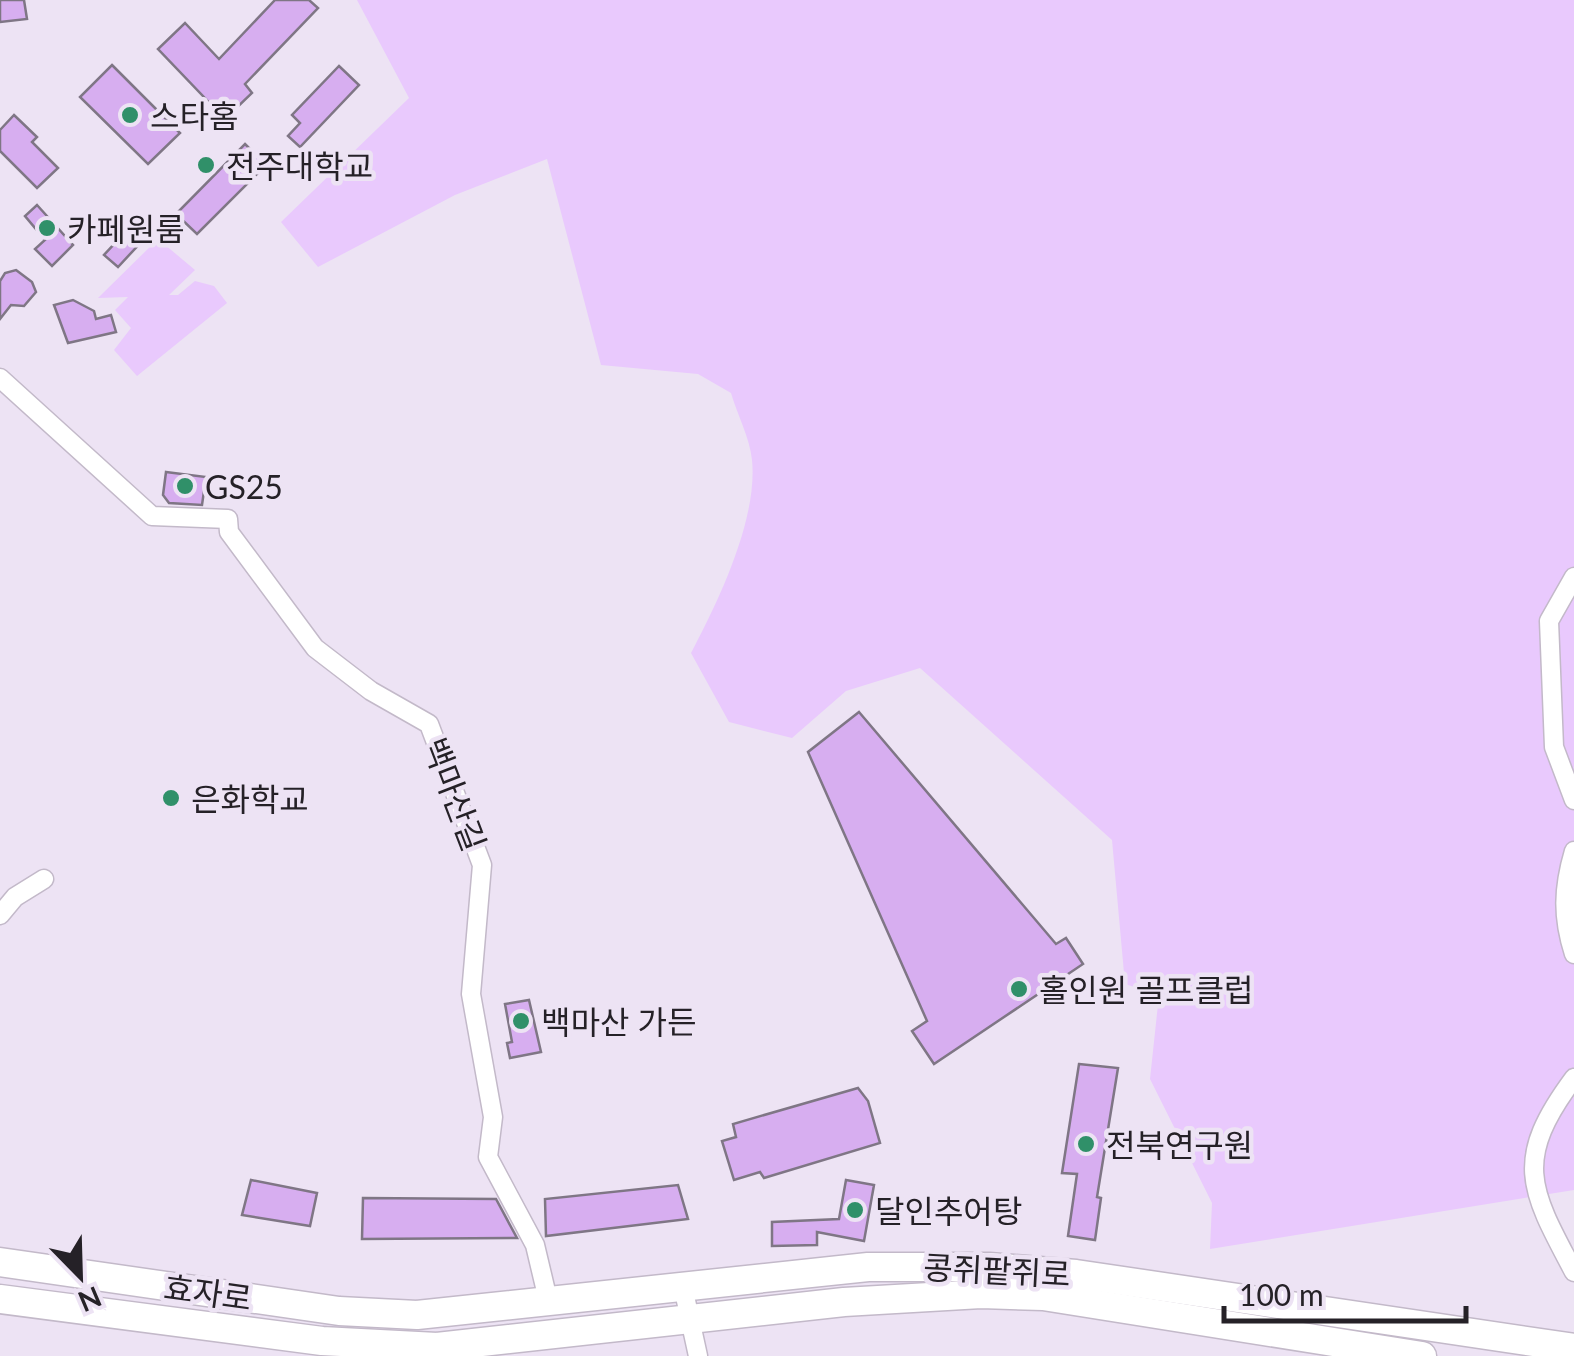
<svg xmlns="http://www.w3.org/2000/svg" width="1574" height="1356" viewBox="0 0 1574 1356" font-family="Lato,'Noto Sans KR',sans-serif">
<style>
.green{fill:#e9c9fd}
.building{fill:#d7aef0;stroke:#7f7685;stroke-width:2.5}
.lines{fill:none;stroke-linecap:round;stroke-linejoin:round}
.minor-casing{stroke:#c3b9c9;stroke-width:21}
.secondary-casing{stroke:#c3b9c9;stroke-width:31}
.minor{stroke:#fff;stroke-width:18}
.secondary{stroke:#fff;stroke-width:28}
.poi-dot{fill:#309069;stroke:#ede3f4;stroke-width:4}
.labels{text-anchor:middle;dominant-baseline:central;stroke-width:9;stroke-linejoin:round;paint-order:stroke}
.poi-label{font-size:32px;fill:#252127;stroke:#ede3f4;text-anchor:start}
.street-label{font-size:32px;fill:#252127;stroke:#ede3f4}
</style>
<rect width="100%" height="100%" fill="#ede3f4"/>
<g class="green">
<path d="M357,0H1574V1190L1210,1249L1212,1203L1150,1079L1159,995L1125,984L1112,840L920,668L846,691L792,738L729,722L691,653C718,602 758,519 752,460C750,438 737,414 731,393L698,374L601,365L547,159L455,195L318,267L281,222L409,98Z"/>
<polygon points="158,239 195,270 169,295 178,295 195,281 214,286 227,303 137,376 114,350 131,328 115,310 128,297 98,298"/>
</g>
<g class="building">
<polygon points="0,0 24,0 27,19 0,22"/>
<polygon points="275,0 309,0 318,8 245,84 252,93 225,119 158,49 185,23 219,59"/>
<polygon points="112,65 180,133 148,164 80,97"/>
<polygon points="339,66 359,85 300,147 288,136 300,123 292,115"/>
<polygon points="14,115 37,137 32,142 58,168 37,188 0,151 0,130"/>
<polygon points="245,144 266,165 197,234 176,214"/>
<polygon points="37,205 73,245 52,266 35,249 45,240 25,216"/>
<polygon points="131,226 145,238 118,267 104,255"/>
<polygon points="16,270 32,282 36,292 24,306 11,305 0,319 0,281 5,273"/>
<polygon points="73,300 94,311 96,319 111,315 116,332 68,343 54,305"/>
<polygon points="166,472 206,477 202,505 169,503 163,495"/>
<polygon points="859,712 1056,944 1066,938 1083,964 934,1064 912,1031 927,1021 808,752"/>
<polygon points="529,1000 541,1052 510,1058 507,1043 512,1042 505,1004"/>
<polygon points="1079,1064 1118,1068 1097,1197 1101,1198 1095,1240 1068,1236 1077,1174 1062,1173"/>
<polygon points="858,1088 868,1101 880,1143 764,1178 760,1172 734,1180 722,1141 736,1137 733,1124"/>
<polygon points="251,1180 317,1193 310,1226 242,1215"/>
<polygon points="846,1180 874,1185 864,1241 817,1232 817,1245 772,1246 772,1222 839,1219"/>
<polygon points="678,1185 688,1219 546,1236 545,1199"/>
<polygon points="363,1198 496,1199 517,1238 362,1239"/>
</g>
<g class="lines">
<g class="minor-casing">
<g id="minor">
<polyline points="0,378 152,516 228,519 229,532 315,648 371,691 429,724 482,865 471,994 493,1117 488,1157 535,1245 549,1304"/>
<polyline points="1574,577 1549,621 1554,747 1574,800"/>
<path d="M1574,851C1563,888 1562,917 1574,954"/>
<polyline points="0,915 15,897 44,879"/>
<path d="M1574,1078C1513,1160 1529,1188 1574,1272"/>
<polyline points="683,1287 698,1356"/>
</g>
</g>
<g class="secondary-casing">
<g id="secondary">
<polyline points="0,1262 339,1311 417,1315 868,1267 989,1267 1076,1274 1574,1348"/>
<polyline points="0,1299 322,1341 437,1347 844,1302 981,1294 1043,1296 1422,1356"/>
</g>
</g>
<use href="#minor" class="minor"/>
<use href="#secondary" class="secondary"/>
</g>
<g class="poi-dot">
<circle cx="130" cy="115" r="10"/>
<circle cx="206" cy="165" r="10"/>
<circle cx="47" cy="228" r="10"/>
<circle cx="185" cy="486" r="10"/>
<circle cx="171" cy="798" r="10"/>
<circle cx="1019" cy="989" r="10"/>
<circle cx="521" cy="1021" r="10"/>
<circle cx="1086" cy="1144" r="10"/>
<circle cx="855" cy="1210" r="10"/>
</g>
<g class="labels">
<g class="poi-label">
<text x="150" y="115">스타홈</text>
<text x="226" y="165">전주대학교</text>
<text x="67" y="228">카페원룸</text>
<text x="205" y="486">GS25</text>
<text x="191" y="798">은화학교</text>
<text x="1039" y="989">홀인원 골프클럽</text>
<text x="541" y="1021">백마산 가든</text>
<text x="1106" y="1144">전북연구원</text>
<text x="875" y="1210">달인추어탕</text>
</g>
<g class="street-label">
<text transform="translate(455 794) rotate(69)">백마산길</text>
<text transform="translate(997 1270) rotate(3)">콩쥐팥쥐로</text>
<text transform="translate(208 1292) rotate(8)">효자로</text>
</g>
</g>
<g transform="translate(80 1276) rotate(157)" stroke="#ede3f4" stroke-width="8" paint-order="stroke">
<path d="M0-8L18 38L0 25L-18 38Z" fill="#252127"/>
<text y="-15" font-size="28" font-weight="bold" text-anchor="middle" fill="#252127">N</text>
</g>
<path d="M1224 1306v15h242v-15" fill="none" stroke="#252127" stroke-width="5"/>
<text x="1239" y="1306" font-size="30" fill="#252127" stroke="#ede3f4" stroke-width="8" paint-order="stroke">100 m</text>
</svg>
